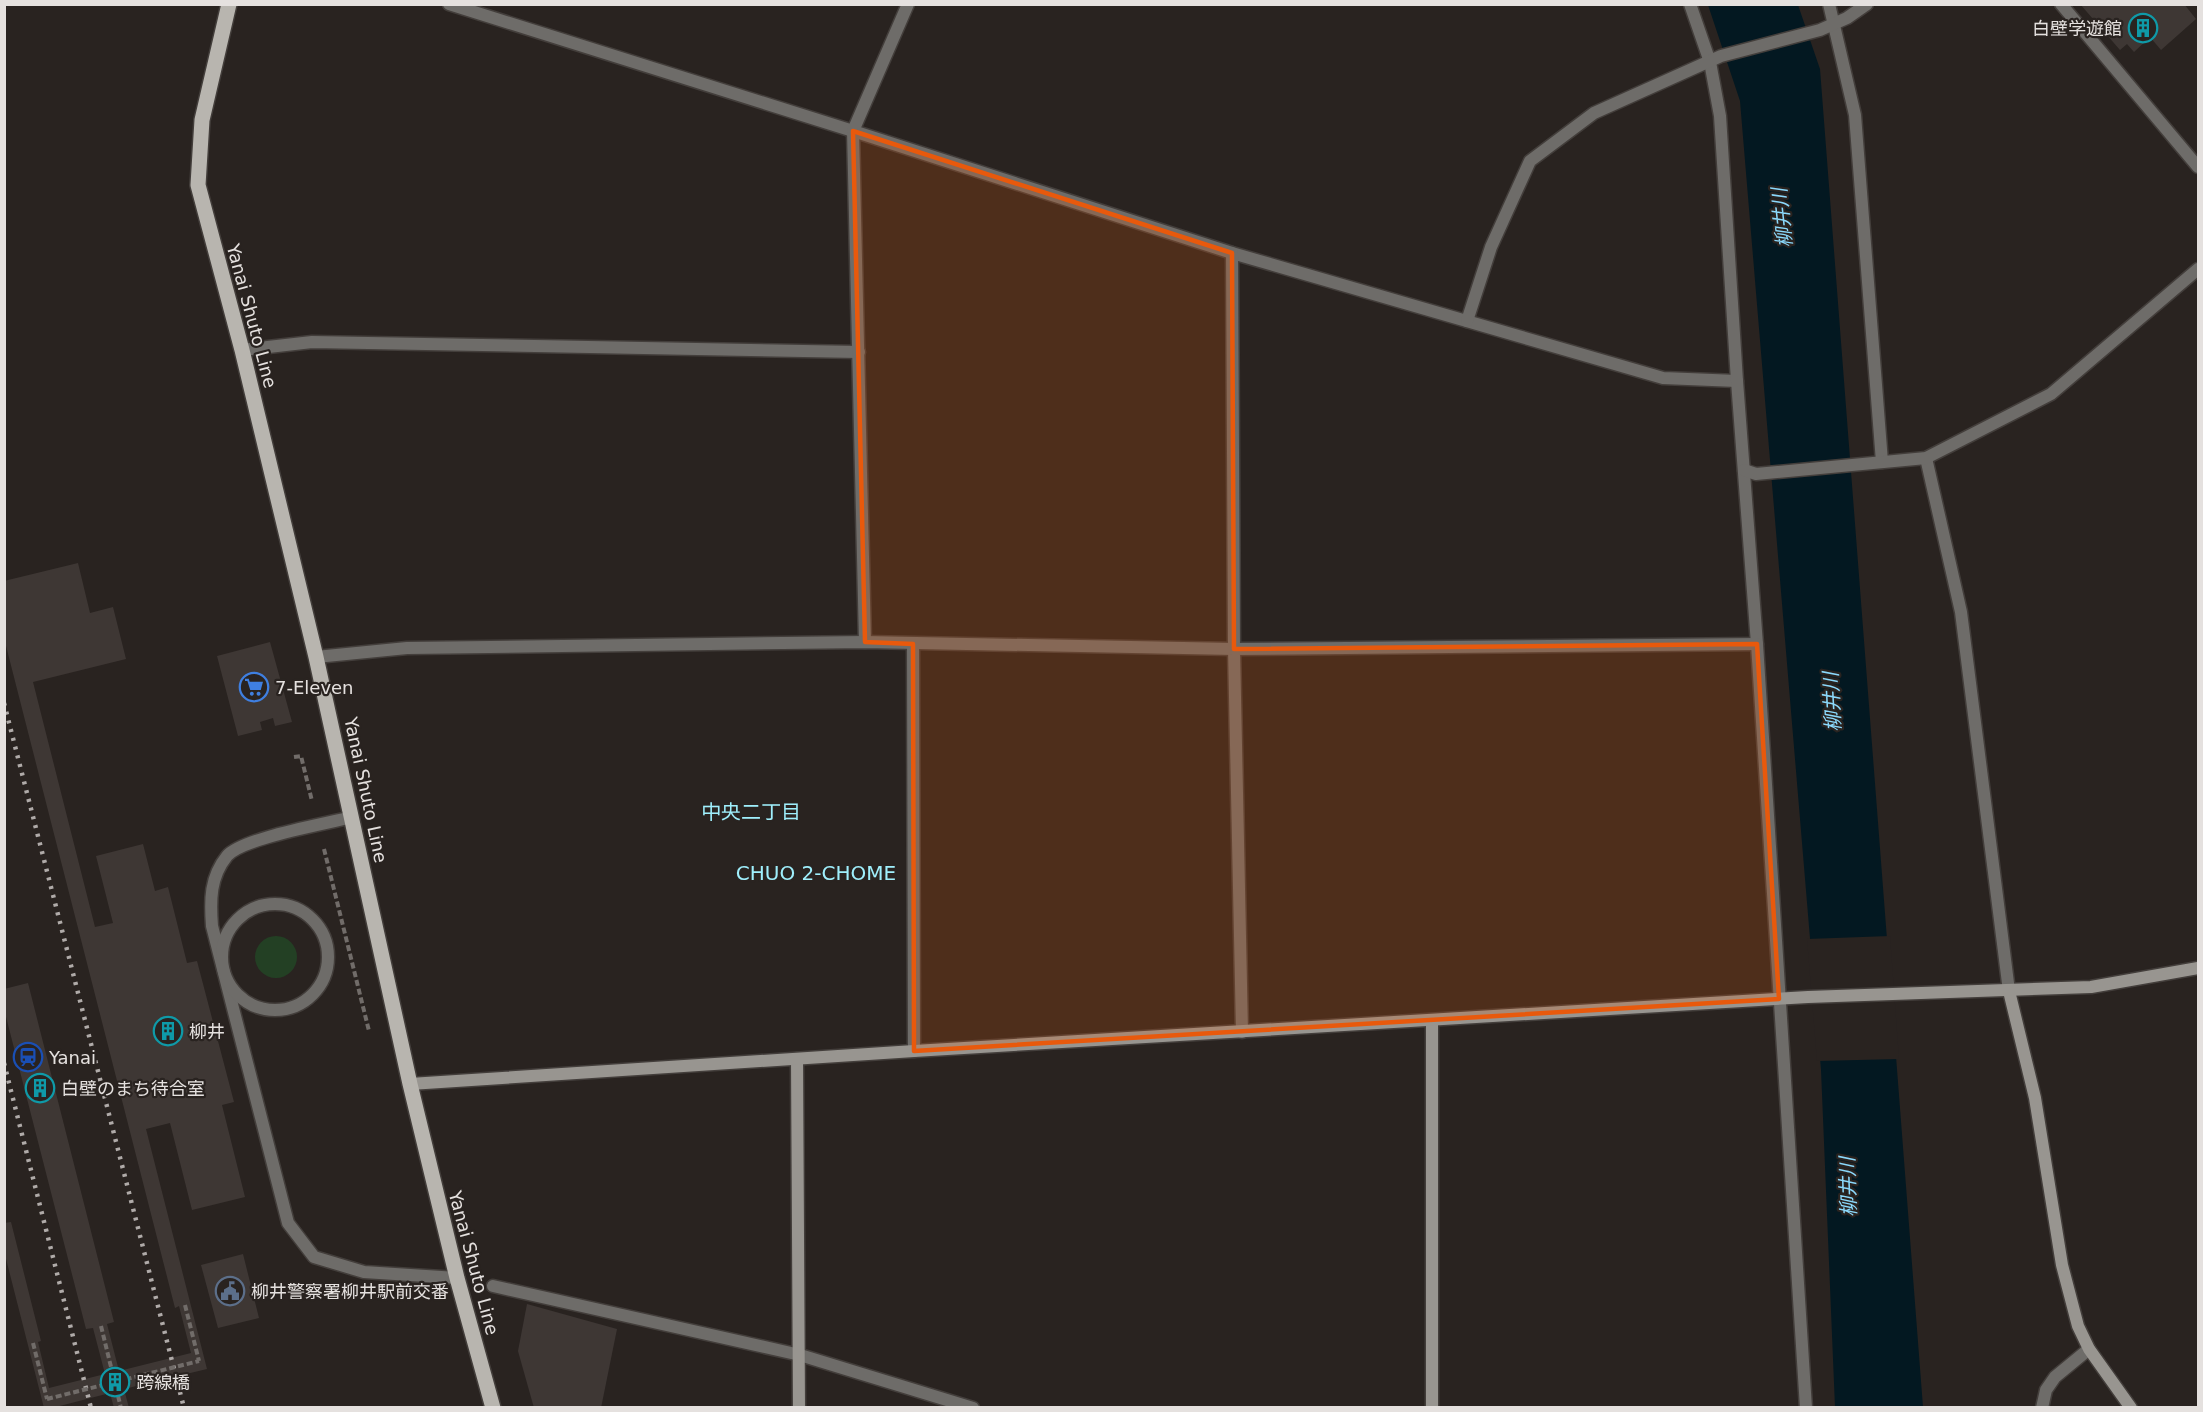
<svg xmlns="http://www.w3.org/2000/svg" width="2203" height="1412" viewBox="0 0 2203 1412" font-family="'DejaVu Sans','Noto Sans JP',sans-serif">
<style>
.green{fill:#234024}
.water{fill:#031821}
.pier{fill:#292320}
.building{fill:#3e3734}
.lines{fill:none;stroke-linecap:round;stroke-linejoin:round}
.street-casing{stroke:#433e3b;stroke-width:15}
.secondary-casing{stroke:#433e3b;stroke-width:15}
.primary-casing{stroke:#433e3b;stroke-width:18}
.path{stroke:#716c69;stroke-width:4;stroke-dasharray:6 3;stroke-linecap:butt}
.street{stroke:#6e6c69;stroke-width:12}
.secondary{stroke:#989590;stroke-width:12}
.primary{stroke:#b8b5af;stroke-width:15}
.rail{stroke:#b0aba9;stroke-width:4.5;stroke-dasharray:3 6;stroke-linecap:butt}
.path-bridge{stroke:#716c69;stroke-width:4;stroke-dasharray:6 3;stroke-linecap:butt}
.marked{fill:#e8590c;fill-opacity:0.2;stroke:#e8590c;stroke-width:4.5;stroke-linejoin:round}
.labels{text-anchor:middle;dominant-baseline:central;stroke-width:4.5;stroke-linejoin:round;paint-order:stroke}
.poi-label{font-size:18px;fill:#e5e1df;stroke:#292320;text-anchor:start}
.street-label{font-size:18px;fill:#e5e1df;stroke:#292320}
.water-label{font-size:20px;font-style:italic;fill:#8bd9fc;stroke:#292320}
.neighbourhood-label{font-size:20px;fill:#9feffc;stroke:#292320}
</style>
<rect width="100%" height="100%" fill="#292320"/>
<circle class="green" cx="276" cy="957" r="21"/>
<polygon class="water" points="1708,5 1798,5 1820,69 1923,1407 1835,1407 1821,1070 1740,101"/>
<polygon class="pier" points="1890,936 1899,1059 1817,1061 1807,939"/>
<g class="building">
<polygon points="2080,4 2184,4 2196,19 2161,50 2150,37 2134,52 2127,44 2120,50"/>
<polygon points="78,563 90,613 113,607 126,659 33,682 95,927 113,923 96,856 143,844 155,891 168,887 187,963 197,961 234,1102 222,1105 245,1197 192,1210 170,1123 146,1129 207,1369 124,1389 129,1408 114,1408 110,1393 52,1408 44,1408 4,1251 4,1223 11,1222 41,1341 38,1342 49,1388 105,1374 93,1328 86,1329 4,1009 4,989 28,983 114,1322 107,1324 119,1371 191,1353 179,1306 175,1308 4,638 4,581"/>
<polygon points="270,642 292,722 275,726 273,718 260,722 262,730 238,736 217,656"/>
<polygon points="243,1254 259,1318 218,1328 201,1265"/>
<polygon points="527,1304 617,1329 601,1408 534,1408 518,1351"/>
</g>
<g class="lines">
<g class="street-casing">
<g id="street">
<polyline points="449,4 853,131 1232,253 1663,378 1737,381"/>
<polyline points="1690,4 1710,62 1720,116 1737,381 1757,644 1806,1408"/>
<polyline points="1829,4 1855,115 1882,462"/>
<polyline points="2061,4 2198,167"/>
<polyline points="1232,253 1234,649 1242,1032"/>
<polyline points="1467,321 1491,247 1530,161 1594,113 1721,56 1820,30 1847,18 1867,4"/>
<polyline points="242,350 312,342 859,352"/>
<polyline points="1926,458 1961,612 2009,991"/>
<polyline points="1744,470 1756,474 1926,458 2051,394 2198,269"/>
<polyline points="865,642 853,131 908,4"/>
<polyline points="913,644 914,1051"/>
<polyline points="316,657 407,648 865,642 1234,649 1757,644"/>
<path d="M352,817C326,824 242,838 227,856C210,877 210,900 212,926L288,1223L314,1257L364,1272L457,1278"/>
<circle cx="275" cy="957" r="53"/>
<polyline points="493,1286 800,1355 973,1408"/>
<polyline points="2042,1408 2046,1390 2055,1377 2089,1349"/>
</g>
</g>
<g class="secondary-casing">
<g id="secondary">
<polyline points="2009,991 2035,1098 2062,1265 2078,1326 2089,1349 2131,1408"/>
<polyline points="1432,1021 1432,1408"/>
<polyline points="797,1059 799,1408"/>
<polyline points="410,1084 914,1051 1808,997 2091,987 2198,968"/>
</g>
</g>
<g class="primary-casing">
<polyline id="primary" points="229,4 202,120 198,185 242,350 316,657 410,1084 457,1278 493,1408"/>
</g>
<g class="path">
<polyline points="294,757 301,756 312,801"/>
<polyline points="324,849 369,1031"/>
<polyline points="185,1305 199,1361"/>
<polyline points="101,1326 121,1408"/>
<polyline points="33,1343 47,1399"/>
</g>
<use href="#street" class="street"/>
<use href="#secondary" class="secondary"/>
<use href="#primary" class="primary"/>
<g class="rail">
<polyline points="4,703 184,1408"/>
<polyline points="4,1063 91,1408"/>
</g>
<polyline class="path-bridge" points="47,1399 199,1361"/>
</g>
<path class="marked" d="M853,131L1232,253L1234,649L1757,644L1779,999L914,1051L913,644L865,642Z"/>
<defs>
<g id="building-ring" transform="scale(1.5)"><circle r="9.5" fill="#292320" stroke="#0f9aa8" stroke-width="1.5"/><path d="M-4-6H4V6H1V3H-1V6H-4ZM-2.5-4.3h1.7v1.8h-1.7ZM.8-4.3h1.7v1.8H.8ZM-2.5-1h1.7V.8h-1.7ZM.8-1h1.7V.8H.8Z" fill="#0f9aa8"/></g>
<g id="supermarket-ring" transform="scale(1.5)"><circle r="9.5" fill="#292320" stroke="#3f7fe0" stroke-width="1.5"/><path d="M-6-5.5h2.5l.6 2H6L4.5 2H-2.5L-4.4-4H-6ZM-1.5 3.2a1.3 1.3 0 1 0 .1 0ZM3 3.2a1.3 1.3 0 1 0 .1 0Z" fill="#3f7fe0"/></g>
<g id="station-ring" transform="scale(1.5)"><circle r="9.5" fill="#292320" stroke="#1a4fb4" stroke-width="1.5"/><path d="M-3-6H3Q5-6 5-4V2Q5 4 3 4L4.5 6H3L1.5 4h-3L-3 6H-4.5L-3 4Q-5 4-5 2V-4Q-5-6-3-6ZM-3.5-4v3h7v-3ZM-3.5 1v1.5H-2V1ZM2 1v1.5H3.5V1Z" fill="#1a4fb4"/></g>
<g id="civic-ring" transform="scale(1.5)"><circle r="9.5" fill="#292320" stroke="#5c6f8a" stroke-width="1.5"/><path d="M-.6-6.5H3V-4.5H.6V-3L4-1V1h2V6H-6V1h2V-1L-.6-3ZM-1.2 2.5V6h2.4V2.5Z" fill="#5c6f8a"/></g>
</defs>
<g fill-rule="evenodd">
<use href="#building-ring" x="2143" y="28"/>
<use href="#supermarket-ring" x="254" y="687"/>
<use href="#building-ring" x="168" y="1031"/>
<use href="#station-ring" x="28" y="1057"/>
<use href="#building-ring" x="40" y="1088"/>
<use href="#civic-ring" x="230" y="1291"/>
<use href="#building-ring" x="115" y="1382"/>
</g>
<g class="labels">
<g class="poi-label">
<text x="2122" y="28" text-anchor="end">白壁学遊館</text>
<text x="275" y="687">7-Eleven</text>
<text x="189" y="1031">柳井</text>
<text x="49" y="1057">Yanai</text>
<text x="61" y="1088">白壁のまち待合室</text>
<text x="251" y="1291">柳井警察署柳井駅前交番</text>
<text x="136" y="1382">跨線橋</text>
</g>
<g class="street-label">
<text transform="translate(252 316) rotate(75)">Yanai Shuto Line</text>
<text transform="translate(366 790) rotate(78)">Yanai Shuto Line</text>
<text transform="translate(474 1263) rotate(75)">Yanai Shuto Line</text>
</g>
<g class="water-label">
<text transform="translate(1782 218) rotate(-96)">柳井川</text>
<text transform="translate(1832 702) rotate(-93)">柳井川</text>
<text transform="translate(1848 1187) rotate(-92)">柳井川</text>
</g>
<g class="neighbourhood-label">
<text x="751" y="812">中央二丁目</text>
<text x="816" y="873">CHUO 2-CHOME</text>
</g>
</g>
<rect width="2203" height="1412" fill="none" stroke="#e5e1df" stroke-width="12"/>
</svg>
